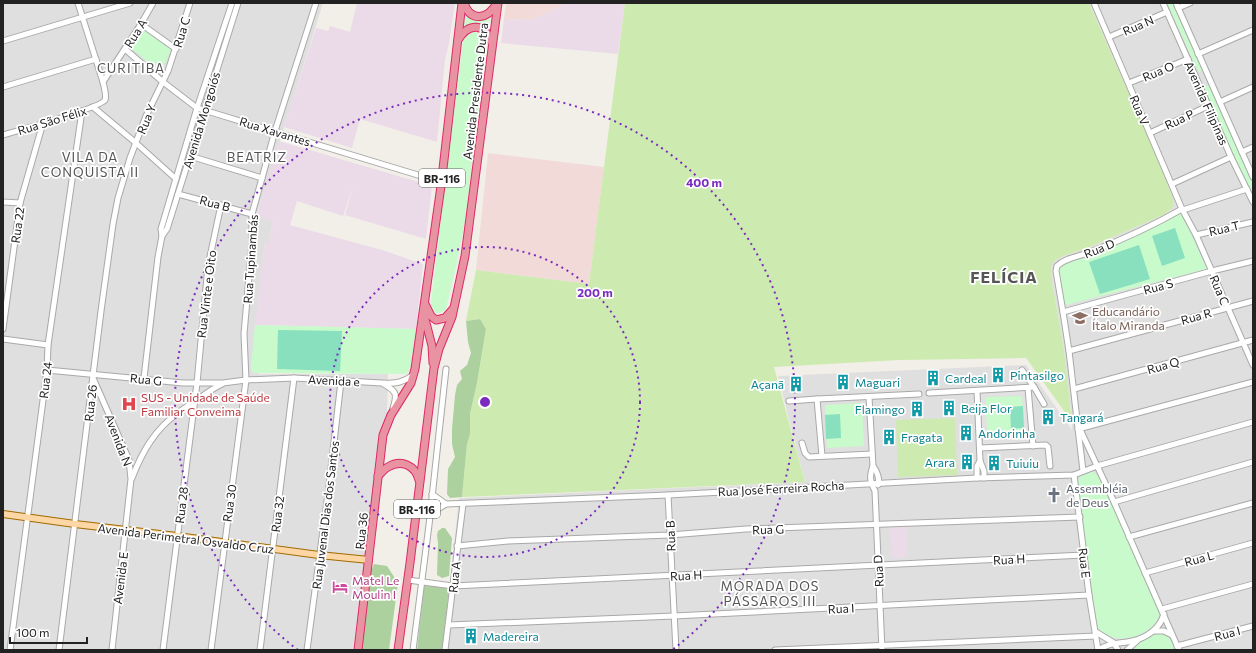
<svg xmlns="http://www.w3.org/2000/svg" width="1256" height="653" viewBox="0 0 1256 653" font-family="Commissioner,sans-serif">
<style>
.residential{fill:#e0dfdf;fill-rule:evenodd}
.commercial{fill:#f2dad9}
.industrial{fill:#ebdbe8}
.grass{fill:#cdebb0}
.forest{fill:#add19e}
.park{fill:#c8facc}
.pitch{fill:#88e0be}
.parking{fill:#e2e2e2;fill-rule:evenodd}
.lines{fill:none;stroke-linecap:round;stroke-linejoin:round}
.minor-casing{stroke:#a9a9a9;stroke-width:7}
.major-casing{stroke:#a06b00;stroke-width:8}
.highway-casing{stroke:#dc2a67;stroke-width:9}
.minor{stroke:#fff;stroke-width:5}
.major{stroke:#fcd6a4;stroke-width:6}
.highway{stroke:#e892a2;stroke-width:7}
.ring{fill:none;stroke:#7b2cbf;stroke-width:2;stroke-dasharray:2 4}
.labels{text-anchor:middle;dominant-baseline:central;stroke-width:3.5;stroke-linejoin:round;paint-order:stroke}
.shield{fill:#fff;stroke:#646464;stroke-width:1}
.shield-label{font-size:11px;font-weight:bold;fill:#222}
.street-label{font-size:12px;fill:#222;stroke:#fff}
.education-label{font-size:12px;fill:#785e54;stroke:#fff;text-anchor:start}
.culture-label{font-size:12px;fill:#0d838f;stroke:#fff;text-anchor:start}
.health-label{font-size:12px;fill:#be3a42;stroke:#fff;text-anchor:start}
.worship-label{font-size:12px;fill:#5b616d;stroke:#fff;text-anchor:start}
.hotel-label{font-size:12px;fill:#b23c85;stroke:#fff;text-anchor:start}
.neighbourhood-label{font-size:13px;letter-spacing:1px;fill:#555;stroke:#fff}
.district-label{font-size:16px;font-weight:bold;letter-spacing:1px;fill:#555;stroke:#fff}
.centre{fill:#7b2cbf;stroke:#fff;stroke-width:2}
.ring-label{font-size:12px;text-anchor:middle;font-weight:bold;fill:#7b2cbf;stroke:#fff;stroke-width:3.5;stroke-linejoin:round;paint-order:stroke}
</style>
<rect width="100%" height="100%" fill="#f2efe9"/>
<g class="residential">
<polygon points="3,3 323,3 257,214 273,221 269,242 265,242 251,368 259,374 388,374 387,412 353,650 3,650"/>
<path d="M1089,3H1253V650H443L459,498L805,482L778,376L1026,365L1072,430V422L1064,349L1052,282L1051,269L1052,264L1056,260L1063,256L1090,247L1163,215L1171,209L1159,162ZM1104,486L1122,528L1158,605L1121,639L1107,635L1100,631Z"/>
</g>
<g class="commercial">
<polygon points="506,3 566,3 532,20 504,19"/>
<polygon points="488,153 604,167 589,284 476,270"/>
</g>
<g class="industrial">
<polygon points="357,3 455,3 449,43 445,60 437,142 360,119 352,148 284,127 316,28 328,31 330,26 350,32"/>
<polygon points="566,3 625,3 618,54 501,43 504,19 532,20"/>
<polygon points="279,141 432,186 426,239 345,215 353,187 343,216 297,201 290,225 382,250 423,264 416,329 255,325 265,242 269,242 273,222 257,215"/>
<polygon points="906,526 907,557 892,558 890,527"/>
</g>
<g class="grass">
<polygon points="625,3 1089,3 1159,162 1173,199 1174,205 1171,209 1163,215 1090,247 1063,256 1056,260 1052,264 1051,269 1052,282 1064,349 1072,422 1026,358 899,360 774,367 805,482 462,497 467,443 470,434 470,414 477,383 486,329 480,319 466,321 476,270 589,284"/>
<polygon points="955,418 957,475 898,477 896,420"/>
</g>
<g class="forest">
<polygon points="480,319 486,329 477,383 470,414 470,434 467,444 462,497 450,498 447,494 448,469 455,457 452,444 452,429 455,395 457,385 462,379 460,371 467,365 471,353 468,342 466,321"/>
<polygon points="442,528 445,528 452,538 449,576 442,578 437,575 438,543 437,535 438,531"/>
<polygon points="374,564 387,566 398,583 389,650 360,650 370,574"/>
<polygon points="424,586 449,587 443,650 417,650"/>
</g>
<g class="park">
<polygon points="1167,3 1175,3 1203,70 1199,72 1196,67"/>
<path d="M465,14C474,20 481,22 490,18L489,31C482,23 473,22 464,27Z"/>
<polygon points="142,29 171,49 161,73 130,47"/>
<path d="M474,32C487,34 485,44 485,55L465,221L456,267L446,309C438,317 430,312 431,302L463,42C465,37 469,34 474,32Z"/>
<polygon points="1206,85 1210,86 1253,182 1253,193 1236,162 1204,89"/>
<polygon points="1179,213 1182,214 1207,269 1066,305 1064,303 1056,271 1059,266 1110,246"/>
<polygon points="255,325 416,329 410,370 405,374 254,373 251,371 251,368"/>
<polygon points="1022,396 1025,438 988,439 985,397"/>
<polygon points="862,403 864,446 827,448 825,405"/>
<path d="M1091,470L1099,477L1104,486L1122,528L1160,610C1158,637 1111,650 1097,626L1077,482L1081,475Z"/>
<path d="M1158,632C1170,635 1172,640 1177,650H1130L1147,637Z"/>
</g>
<g class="pitch">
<polygon points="1175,228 1185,258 1162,266 1152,236"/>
<polygon points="1139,245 1150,279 1100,294 1089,262"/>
<polygon points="278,330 342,331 340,371 277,369"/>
<polygon points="1023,406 1024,428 1011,429 1010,407"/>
<polygon points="840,414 841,438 826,439 825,415"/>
</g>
<path class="parking" d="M1027,390L1030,443L983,445L980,392ZM1023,395L1025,438L987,440L985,396Z"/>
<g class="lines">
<g class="minor-casing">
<g id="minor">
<polyline points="1094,3 1182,209 1196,235 1253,365"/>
<polyline points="1163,3 1231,157 1253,202"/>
<polyline points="1176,3 1253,177"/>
<polyline points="1178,8 1190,3"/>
<polyline points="141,24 176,49"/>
<polyline points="1109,37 1167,12"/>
<polyline points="3,41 130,3"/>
<polyline points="125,49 163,82 197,108 441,182"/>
<polyline points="1198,54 1253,30"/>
<polyline points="103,82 141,24 153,3"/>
<polyline points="1129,83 1188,59"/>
<polyline points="3,87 96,59"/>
<polyline points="1220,102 1253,87"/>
<polyline points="93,107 136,143 176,179"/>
<polyline points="1150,133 1208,106"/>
<path d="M3,135C17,131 100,108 105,100C107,95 104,87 103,82L78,3"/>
<polyline points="1242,152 1253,147"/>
<polyline points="190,156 262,178"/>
<polyline points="1172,184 1231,157"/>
<polyline points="178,194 252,214"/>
<polyline points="3,202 20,203"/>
<polyline points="1183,210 1247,189"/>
<polyline points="1196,235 1253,222"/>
<polyline points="162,236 167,229 238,3"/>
<polyline points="1063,312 1212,271 1253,261"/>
<polyline points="3,329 20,203 43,123"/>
<polyline points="3,339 48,345"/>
<polyline points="1069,351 1253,301"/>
<path d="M47,370L183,383H223L246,380L294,378L382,383C396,391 398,393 393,408"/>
<polyline points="1022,370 1034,387 1044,404"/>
<polyline points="93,378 129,460 131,479 112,650"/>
<polyline points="144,378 158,257 162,236 161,229 197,108 232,3"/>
<path d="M384,383C396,384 404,382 413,375"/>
<polyline points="1028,388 1033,446"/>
<polyline points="1074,389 1253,340"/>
<polyline points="977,391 980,461 984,471 984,478"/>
<polyline points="929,393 1034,387"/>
<path d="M869,397L873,466C869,476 870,482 875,491L882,650"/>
<polyline points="817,399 919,394"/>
<polyline points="789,401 817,399 822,456"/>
<polyline points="1078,425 1114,502 1179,650"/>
<polyline points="1078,429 1253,382"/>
<polyline points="802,443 805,453 809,457 872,454"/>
<polyline points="980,448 1046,445 1048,447 1050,466"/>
<path d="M873,466C877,471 880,479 878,485"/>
<path d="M1083,471L1069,351L1063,312L1056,271L1057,266C1066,257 1082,256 1093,251C1124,239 1154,225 1182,209"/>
<polyline points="1074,475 1089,595 1098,650"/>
<path d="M132,478C142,452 155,429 178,413C183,409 188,406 193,403C203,396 211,389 222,384"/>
<polyline points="977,478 977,466 980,461"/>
<polyline points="432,494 446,504"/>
<polyline points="668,495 676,650"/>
<polyline points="1114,502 1253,462"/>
<polyline points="430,514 446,504 668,495 977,478 1074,475 1097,466 1253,422"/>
<polyline points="1129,537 1253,503"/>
<polyline points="457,546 508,541 670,535 746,529 1080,517"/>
<polyline points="1145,573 1253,543"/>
<polyline points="408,580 453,586 1084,555"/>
<polyline points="1162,609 1253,584"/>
<polyline points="449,625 674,616 1089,595"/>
<polyline points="1154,631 1164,631 1172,635"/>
<polyline points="1096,632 1114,643 1118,650"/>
<polyline points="1177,646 1253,626"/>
<polyline points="10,650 47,370 48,345 82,111"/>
<polyline points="59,650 101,311 113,224 118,198 130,158 146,116 168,71 190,3"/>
<polyline points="163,650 197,383 208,266 221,205"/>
<polyline points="211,650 246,380 244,334 252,243 252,214 275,131 316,3"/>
<polyline points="260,650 294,378"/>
<polyline points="307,650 329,486 341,381"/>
<polyline points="413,650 429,525 446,369"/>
<polyline points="445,650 463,504"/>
<polyline points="775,650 1096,636"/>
<path d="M1099,650C1110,642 1119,644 1132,641C1146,638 1160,629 1164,614"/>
<polyline points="1127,650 1137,641"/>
</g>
</g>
<g class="major-casing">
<polyline id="major" points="3,514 75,524 177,536 319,555 369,560"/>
</g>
<g class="highway-casing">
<g id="highway">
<path d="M464,3C471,23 488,19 497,3"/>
<path d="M458,40C469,22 485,23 492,43"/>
<polyline points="425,304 431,316 436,320 445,318 453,309"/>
<polyline points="424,315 432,346 433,363"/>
<path d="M378,476C381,473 384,469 388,467C401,459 415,465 419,480"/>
<polyline points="358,650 383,435 391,415 411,383 415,369 441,186 462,3"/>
<polyline points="398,650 410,563 434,368 439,349 452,317 465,256 498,3"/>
</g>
</g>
<use href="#minor" class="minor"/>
<use href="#major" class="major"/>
<use href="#highway" class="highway"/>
</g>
<g class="ring">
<circle cx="485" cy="402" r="155"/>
<path d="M298 650A310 310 0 1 1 672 650"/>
</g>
<defs>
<g id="school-bare" transform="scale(1.2)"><path d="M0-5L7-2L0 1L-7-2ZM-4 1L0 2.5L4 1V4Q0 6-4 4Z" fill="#8d6e63" stroke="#fff" stroke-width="2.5" paint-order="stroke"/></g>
<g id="building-bare" transform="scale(1.2)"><path d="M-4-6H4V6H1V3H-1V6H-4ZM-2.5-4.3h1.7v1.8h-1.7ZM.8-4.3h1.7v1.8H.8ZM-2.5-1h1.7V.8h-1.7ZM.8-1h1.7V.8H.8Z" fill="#0f9aa8" stroke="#fff" stroke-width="2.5" paint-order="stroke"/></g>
<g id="hospital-bare" transform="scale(1.2)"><path d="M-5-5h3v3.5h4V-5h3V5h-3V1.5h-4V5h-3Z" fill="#e0444e" stroke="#fff" stroke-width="2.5" paint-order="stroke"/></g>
<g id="church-bare" transform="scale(1.2)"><path d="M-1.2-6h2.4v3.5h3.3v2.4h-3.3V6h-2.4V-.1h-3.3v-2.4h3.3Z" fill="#6b7280" stroke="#fff" stroke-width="2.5" paint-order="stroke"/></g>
<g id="hotel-bare" transform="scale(1.2)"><path d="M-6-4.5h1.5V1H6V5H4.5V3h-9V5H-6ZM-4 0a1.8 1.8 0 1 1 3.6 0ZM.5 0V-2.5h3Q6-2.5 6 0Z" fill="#d1479c" stroke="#fff" stroke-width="2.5" paint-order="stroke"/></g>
</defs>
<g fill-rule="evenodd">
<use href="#school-bare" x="1080" y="318"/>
<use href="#building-bare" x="998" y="375"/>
<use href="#building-bare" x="933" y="378"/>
<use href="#building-bare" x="843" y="382"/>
<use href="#building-bare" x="796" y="384"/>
<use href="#hospital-bare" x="129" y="404"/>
<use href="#building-bare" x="949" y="408"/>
<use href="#building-bare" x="917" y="409"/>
<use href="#building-bare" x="1048" y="417"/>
<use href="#building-bare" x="966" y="433"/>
<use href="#building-bare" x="889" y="437"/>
<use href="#building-bare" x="967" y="462"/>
<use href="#building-bare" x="994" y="463"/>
<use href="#church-bare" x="1054" y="495"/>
<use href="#hotel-bare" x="340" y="587"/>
<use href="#building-bare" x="471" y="636"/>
</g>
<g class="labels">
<g class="shield">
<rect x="419" y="169" width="46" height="18" rx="3"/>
<rect x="394" y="500" width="46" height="18" rx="3"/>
</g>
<g class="shield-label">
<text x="442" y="178">BR-116</text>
<text x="417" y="509">BR-116</text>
</g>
<g class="street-label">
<text transform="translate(1138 25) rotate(-23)">Rua N</text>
<text transform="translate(181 32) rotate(-73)">Rua C</text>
<text transform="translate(135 33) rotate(-58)">Rua A</text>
<text transform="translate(1158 71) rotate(-23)">Rua O</text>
<text transform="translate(475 91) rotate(-83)">Avenida Presidente Dutra</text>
<text transform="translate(1207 103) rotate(66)">Avenida Filipinas</text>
<text transform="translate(1140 110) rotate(67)">Rua V</text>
<text transform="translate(146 119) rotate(-67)">Rua Y</text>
<text transform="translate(1179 119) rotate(-25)">Rua P</text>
<text transform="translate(52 120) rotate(-17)">Rua São Félix</text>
<text transform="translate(201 120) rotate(-73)">Avenida Mongoiós</text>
<text transform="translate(275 131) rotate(17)">Rua Xavantes</text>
<text transform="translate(215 203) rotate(15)">Rua B</text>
<text transform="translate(17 225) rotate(-82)">Rua 22</text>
<text transform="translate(1224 228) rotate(-13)">Rua T</text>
<text transform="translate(1099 248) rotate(-22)">Rua D</text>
<text transform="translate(250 259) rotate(-86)">Rua Tupinambás</text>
<text transform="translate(1158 286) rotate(-15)">Rua S</text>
<text transform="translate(1220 290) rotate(67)">Rua C</text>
<text transform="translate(206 294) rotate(-83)">Rua Vinte e Oito</text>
<text transform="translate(1196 316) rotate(-15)">Rua R</text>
<text transform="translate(1163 365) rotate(-16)">Rua Q</text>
<text transform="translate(146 379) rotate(6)">Rua G</text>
<text transform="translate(45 380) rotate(-83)">Rua 24</text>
<text transform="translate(334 380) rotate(3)">Avenida e</text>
<text transform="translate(90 403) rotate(-84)">Rua 26</text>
<text transform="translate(119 440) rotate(69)">Avenida N</text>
<text transform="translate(781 488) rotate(-3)">Rua José Ferreira Rocha</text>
<text transform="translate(229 503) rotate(-82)">Rua 30</text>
<text transform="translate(181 505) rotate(-83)">Rua 28</text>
<text transform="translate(277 514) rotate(-83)">Rua 32</text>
<text transform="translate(325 515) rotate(-83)">Rua Juvenal Dias dos Santos</text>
<text transform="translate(768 529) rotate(-2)">Rua G</text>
<text transform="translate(361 531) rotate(-84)">Rua 36</text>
<text transform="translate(670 536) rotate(-92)">Rua B</text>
<text transform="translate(186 538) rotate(7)">Avenida Perimetral Osvaldo Cruz</text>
<text transform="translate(1199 558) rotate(-15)">Rua L</text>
<text transform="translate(1009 559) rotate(-3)">Rua H</text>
<text transform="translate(1085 563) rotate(83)">Rua E</text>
<text transform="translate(878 571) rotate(-93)">Rua D</text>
<text transform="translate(686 575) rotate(-3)">Rua H</text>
<text transform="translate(454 577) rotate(-84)">Rua A</text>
<text transform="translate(120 578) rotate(-83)">Avenida E</text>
<text transform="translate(841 608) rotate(-3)">Rua I</text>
<text transform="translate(1227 633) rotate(-15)">Rua I</text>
</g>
<g class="education-label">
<text x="1092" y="311">Educandário<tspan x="1092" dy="14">Ítalo Miranda</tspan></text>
</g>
<g class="culture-label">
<text x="1010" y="375">Pintasilgo</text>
<text x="945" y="378">Cardeal</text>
<text x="855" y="382">Maguari</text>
<text x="784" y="384" text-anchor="end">Açanã</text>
<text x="961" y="408">Beija Flor</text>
<text x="905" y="409" text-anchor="end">Flamingo</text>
<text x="1060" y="417">Tangará</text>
<text x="978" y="433">Andorinha</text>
<text x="901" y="437">Fragata</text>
<text x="955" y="462" text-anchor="end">Arara</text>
<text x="1006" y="463">Tuiuiu</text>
<text x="483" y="636">Madereira</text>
</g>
<g class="health-label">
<text x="141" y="397">SUS - Unidade de Saúde<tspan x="141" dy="14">Familiar Conveima</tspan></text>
</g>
<g class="worship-label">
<text x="1066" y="488">Assembléia<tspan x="1066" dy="14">de Deus</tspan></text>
</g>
<g class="hotel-label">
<text x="352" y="580">Matel Le<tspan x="352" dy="14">Moulin I</tspan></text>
</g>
<g class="neighbourhood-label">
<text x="131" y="68">CURITIBA</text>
<text x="90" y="157">VILA DA<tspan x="90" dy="15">CONQUISTA II</tspan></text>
<text x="257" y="157">BEATRIZ</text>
<text x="770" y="586">MORADA DOS<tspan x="770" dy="15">PÁSSAROS III</tspan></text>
</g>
<g class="district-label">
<text x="1004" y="276">FELÍCIA</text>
</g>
</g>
<circle cx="485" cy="402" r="6" class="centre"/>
<g class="ring-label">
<text x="704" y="187">400 m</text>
<text x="595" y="297">200 m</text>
</g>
<rect width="1256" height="653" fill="none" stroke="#222222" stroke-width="8"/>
<path d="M10 637v6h77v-6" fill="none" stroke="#222222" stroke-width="2"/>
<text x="16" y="637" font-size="12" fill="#222222" stroke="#ffffff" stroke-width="3" paint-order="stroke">100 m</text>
</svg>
